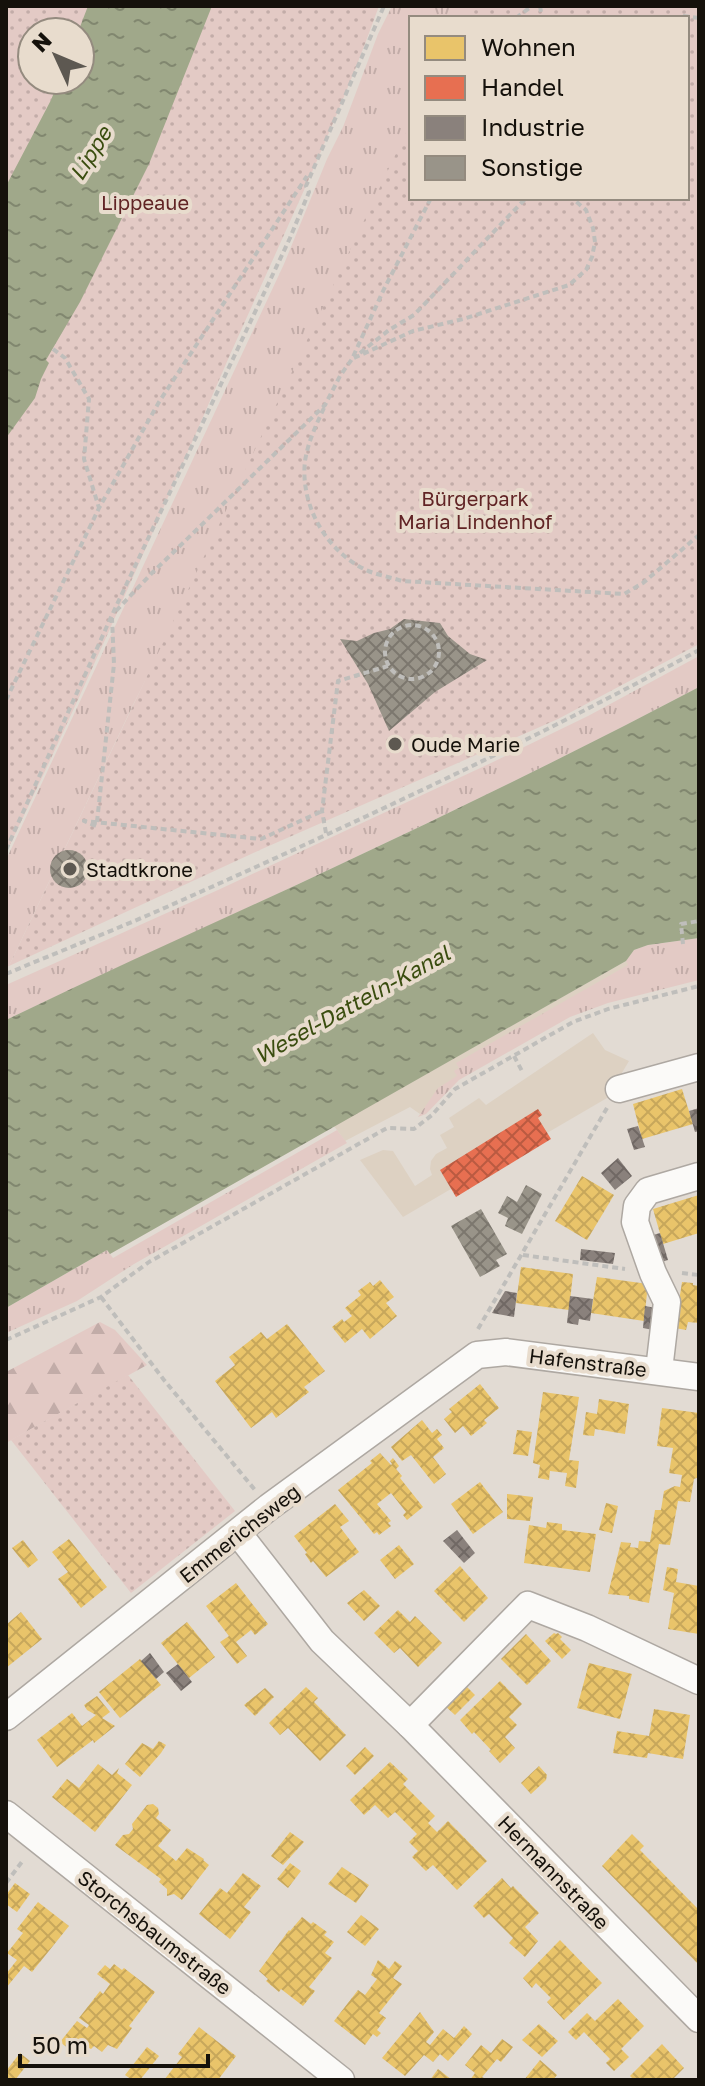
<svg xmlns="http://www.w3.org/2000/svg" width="705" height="2086" viewBox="0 0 705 2086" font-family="'Golos Text',sans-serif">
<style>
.built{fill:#ddd1c2}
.grass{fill:url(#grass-tufts)}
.forest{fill:url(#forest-firs)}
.park{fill:url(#park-dots);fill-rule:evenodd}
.water{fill:url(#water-ripples)}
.homes{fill:url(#homes-cross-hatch)}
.shops{fill:url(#shops-cross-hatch)}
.industry{fill:url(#industry-cross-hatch)}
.building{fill:url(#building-cross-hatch)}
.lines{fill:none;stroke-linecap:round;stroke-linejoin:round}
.minor-casing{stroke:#aea8a2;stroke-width:29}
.path{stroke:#bfbebb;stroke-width:4;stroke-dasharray:6 4;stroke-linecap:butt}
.minor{stroke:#fbfaf8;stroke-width:26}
.poi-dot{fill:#5d5851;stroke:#e8dccd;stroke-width:3}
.labels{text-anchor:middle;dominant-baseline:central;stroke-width:8;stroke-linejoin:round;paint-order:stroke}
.park-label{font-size:20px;fill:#612425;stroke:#e8dccd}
.poi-label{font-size:20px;fill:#15110b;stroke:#e8dccd;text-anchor:start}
.street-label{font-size:20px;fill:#15110b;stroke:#e8dccd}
.water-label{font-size:22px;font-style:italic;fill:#3a4d0f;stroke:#e8dccd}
</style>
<defs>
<pattern id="grass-tufts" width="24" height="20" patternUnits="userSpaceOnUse" patternTransform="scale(2)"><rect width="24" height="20" fill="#e3cac5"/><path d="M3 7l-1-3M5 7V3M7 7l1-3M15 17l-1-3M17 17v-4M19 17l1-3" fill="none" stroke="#c2aca8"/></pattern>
<pattern id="forest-firs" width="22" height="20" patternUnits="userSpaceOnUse" patternTransform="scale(2)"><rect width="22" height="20" fill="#e3cac5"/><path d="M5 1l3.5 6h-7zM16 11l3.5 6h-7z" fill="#c2aca8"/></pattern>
<pattern id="park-dots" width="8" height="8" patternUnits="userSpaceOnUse" patternTransform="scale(2)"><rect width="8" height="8" fill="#e3cac5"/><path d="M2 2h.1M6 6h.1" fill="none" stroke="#c2aca8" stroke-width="1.8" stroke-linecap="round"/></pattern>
<pattern id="water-ripples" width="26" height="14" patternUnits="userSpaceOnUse" patternTransform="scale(2)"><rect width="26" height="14" fill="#a0a88a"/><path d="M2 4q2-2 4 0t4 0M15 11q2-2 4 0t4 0" fill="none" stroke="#81876f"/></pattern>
<pattern id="homes-cross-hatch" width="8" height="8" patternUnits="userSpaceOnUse" patternTransform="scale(2)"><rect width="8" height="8" fill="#e9c46a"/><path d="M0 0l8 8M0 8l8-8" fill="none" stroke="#c7a75b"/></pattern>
<pattern id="shops-cross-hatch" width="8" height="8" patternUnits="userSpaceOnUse" patternTransform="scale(2)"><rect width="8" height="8" fill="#e76f51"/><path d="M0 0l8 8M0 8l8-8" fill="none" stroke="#ba5a41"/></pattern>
<pattern id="industry-cross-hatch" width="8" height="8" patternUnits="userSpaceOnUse" patternTransform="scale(2)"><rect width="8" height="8" fill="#8a817c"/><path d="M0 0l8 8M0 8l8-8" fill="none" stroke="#706864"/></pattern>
<pattern id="building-cross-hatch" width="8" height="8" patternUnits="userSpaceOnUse" patternTransform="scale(2)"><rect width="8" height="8" fill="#999489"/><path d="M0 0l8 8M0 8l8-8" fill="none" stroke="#7c776e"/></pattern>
</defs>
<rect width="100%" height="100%" fill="#e2dbd3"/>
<g class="built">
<polygon points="634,950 633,982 459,1077 420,1114 410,1107 345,1141 334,1126 626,961"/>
<polygon points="593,1033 605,1050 629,1061 607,1098 403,1217 360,1160 383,1150 393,1151 415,1186 432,1175 430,1169 431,1161 436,1154 447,1148 440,1135 454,1127 449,1118 479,1098 486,1105"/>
</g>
<g class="grass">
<polygon points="392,6 467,6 461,18 411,18 411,126 259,454 133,705 9,966 6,967 6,860 284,264 327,159 343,127 378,34"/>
<path d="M699,656V687C581,749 461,808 341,864C229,917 117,967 6,1020V985L218,890L491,763L588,716Z"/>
<polygon points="699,938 699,980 608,1003 570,1017 459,1080 426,1114 418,1117 438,1088 457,1076 454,1071 459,1068 456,1063 628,965 626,961 634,950 648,945"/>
<polygon points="337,1130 347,1143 134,1264 77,1301 6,1333 6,1308 107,1250 113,1258"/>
</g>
<polygon class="forest" points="100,1322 115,1330 147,1365 6,1443 6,1372"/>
<g class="park">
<path d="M6,6H379C336,126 281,240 229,357C157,523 85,690 6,853ZM32,32H80V80H32Z"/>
<polygon points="466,6 699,6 699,644 558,719 262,849 9,966 411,122 411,198 687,198 687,18 460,18"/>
<polygon points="128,1375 235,1511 131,1593 11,1440"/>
</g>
<g class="water">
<polygon points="88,6 212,6 149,164 80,302 46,360 49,363 41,379 35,398 6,438 6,186 51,100 59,80 80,80 80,32 78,32"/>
<path d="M699,687V938L648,945L634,950L626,961L110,1254L107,1250L6,1308V1020C117,966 229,917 341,864C461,808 581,749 699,687Z"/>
</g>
<g class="homes">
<polygon points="682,1089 693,1124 642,1139 633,1104"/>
<polygon points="582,1176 614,1195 587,1240 555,1221"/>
<polygon points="699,1195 699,1233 663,1244 653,1209"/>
<polygon points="521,1267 573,1274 569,1310 516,1303"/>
<polygon points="597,1277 648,1284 644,1321 591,1313"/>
<polygon points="380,1280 394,1297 386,1303 397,1316 370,1339 362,1329 345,1343 332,1327 342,1319 344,1322 352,1316 345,1308 361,1295 358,1291 370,1282 373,1286"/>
<polygon points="682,1282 693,1283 693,1285 699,1286 699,1323 688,1322 686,1330 675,1328"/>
<polygon points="287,1324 325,1371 304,1387 309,1392 276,1418 272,1412 251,1428 215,1381 235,1365 229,1357 261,1332 267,1339"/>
<polygon points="480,1384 499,1408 484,1420 487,1423 471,1436 463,1426 455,1433 444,1419 452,1412 449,1409"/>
<polygon points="543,1392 579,1397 569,1460 579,1461 576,1488 565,1486 567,1473 550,1471 549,1480 538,1478 540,1465 533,1463"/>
<polygon points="599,1399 629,1404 625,1434 595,1429 594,1436 583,1435 586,1412 597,1414"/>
<polygon points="662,1408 699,1413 699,1477 694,1479 690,1502 678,1501 670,1545 659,1544 649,1603 629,1599 629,1596 608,1594 621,1542 631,1543 630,1547 638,1548 639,1541 650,1542 655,1510 661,1510 664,1491 675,1486 680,1487 682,1475 669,1473 673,1448 657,1446"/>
<polygon points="422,1420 432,1433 437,1429 442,1435 437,1439 444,1448 433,1457 446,1474 434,1484 411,1455 402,1461 391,1447"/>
<polygon points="517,1430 532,1432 528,1456 513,1454"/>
<polygon points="380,1453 391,1465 392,1464 390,1461 393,1458 399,1466 396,1469 402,1476 400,1478 423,1507 407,1520 403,1515 406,1512 391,1493 377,1504 391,1521 388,1523 391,1526 379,1535 377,1532 374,1534 338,1490 372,1463 370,1461"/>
<polygon points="480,1482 503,1512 473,1534 451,1504"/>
<polygon points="507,1494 533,1497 530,1521 507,1519"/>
<polygon points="606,1503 618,1506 612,1533 599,1530"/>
<polygon points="335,1504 349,1521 340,1527 359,1552 326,1577 313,1561 311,1563 305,1554 307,1553 294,1536"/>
<polygon points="547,1522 562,1524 562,1530 596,1534 590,1572 524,1563 529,1525 546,1528"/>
<polygon points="69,1539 107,1587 81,1608 58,1579 68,1572 52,1552"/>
<polygon points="23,1540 38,1560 28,1568 12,1548"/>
<polygon points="399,1545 414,1564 395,1579 380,1560"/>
<polygon points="460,1566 488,1598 464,1622 434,1591"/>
<polygon points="667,1567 678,1569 676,1582 699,1586 699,1634 668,1629 674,1593 663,1590"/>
<polygon points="236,1583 268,1624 255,1635 251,1630 236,1642 247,1656 237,1664 220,1642 229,1636 206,1606"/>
<polygon points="364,1590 380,1606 364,1621 347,1603"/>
<polygon points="398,1610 410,1622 415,1616 442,1643 418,1667 400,1648 394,1653 374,1633"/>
<polygon points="21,1612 42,1639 6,1668 6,1625"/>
<polygon points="187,1622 215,1657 189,1678 161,1643"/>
<polygon points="554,1633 556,1634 558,1633 562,1637 560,1639 571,1650 562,1659 545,1641"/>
<polygon points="526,1634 551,1661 527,1685 501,1659"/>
<polygon points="140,1659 161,1685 120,1718 99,1692"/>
<polygon points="589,1663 632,1674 620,1719 577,1708"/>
<polygon points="500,1681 522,1704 509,1717 517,1725 505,1737 515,1748 500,1763 489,1751 491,1750 474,1732 472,1734 460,1720"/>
<polygon points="465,1685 475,1695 455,1715 444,1705"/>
<polygon points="306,1687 318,1698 314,1702 346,1735 320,1761 288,1728 280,1735 269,1723"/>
<polygon points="265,1688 274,1697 255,1716 244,1705"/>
<polygon points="97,1696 110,1712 102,1718 115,1726 94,1743 93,1740 57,1767 37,1740 72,1713 82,1726 96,1715 87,1710 84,1705"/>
<polygon points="654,1709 690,1715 683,1759 648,1753 647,1758 613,1753 617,1731 649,1736"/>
<polygon points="159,1741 166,1745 161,1753 140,1777 125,1764 142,1743 153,1749"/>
<polygon points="365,1747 374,1756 355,1775 346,1766"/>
<polygon points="390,1762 408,1779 403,1784 435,1816 428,1823 437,1832 448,1821 487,1861 457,1890 433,1865 426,1871 412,1857 418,1851 409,1842 417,1834 395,1812 388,1818 375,1805 364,1815 350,1800"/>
<polygon points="98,1764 112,1775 119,1768 117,1773 132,1785 95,1832 52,1797 67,1779 79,1788"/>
<polygon points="539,1766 547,1775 546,1780 531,1794 521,1783"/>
<polygon points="153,1804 158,1808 159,1814 156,1818 171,1830 158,1846 176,1861 187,1848 204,1859 203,1860 209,1865 182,1900 174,1894 167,1896 167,1889 159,1882 161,1879 115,1845 123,1835 129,1834 133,1829 132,1824 147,1805"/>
<polygon points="290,1832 304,1842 283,1865 271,1856"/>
<polygon points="632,1834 644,1846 640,1850 699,1910 699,1965 602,1866"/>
<polygon points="290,1863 301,1871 288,1888 277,1879"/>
<polygon points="342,1867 369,1885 356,1903 328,1884"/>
<polygon points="243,1873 261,1886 244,1907 251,1912 230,1939 199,1914 220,1888 227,1893"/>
<polygon points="502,1878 511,1888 513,1886 539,1913 525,1927 538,1941 525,1957 509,1943 513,1938 489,1914 484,1918 473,1906"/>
<polygon points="15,1883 30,1894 17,1912 6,1904 6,1895"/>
<polygon points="38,1902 69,1926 32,1972 24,1966 6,1988 6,1974 17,1960 7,1953 23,1933 17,1929"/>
<polygon points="361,1915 379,1929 365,1946 347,1932"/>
<polygon points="302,1917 311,1924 313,1922 327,1932 324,1935 334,1942 325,1953 332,1958 309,1987 315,1991 303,2006 281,1989 279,1992 266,1981 268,1979 259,1971 289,1930 290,1931"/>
<polygon points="560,1940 602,1983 564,2020 547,2002 551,1998 536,1983 532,1988 523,1978"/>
<polygon points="378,1960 389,1969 395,1961 402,1966 393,1978 402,1984 379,2013 386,2018 377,2030 381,2033 377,2037 373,2034 365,2045 334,2021 358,1990 365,1995 377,1979 371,1975"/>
<polygon points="114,1964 122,1970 124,1968 155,1992 129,2026 132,2028 117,2049 108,2045 102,2052 94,2046 91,2049 89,2048 79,2057 60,2042 77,2021 87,2028 89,2025 79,2018 100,1991 103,1994 110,1984 97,1974 105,1965 110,1969"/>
<polygon points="618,1999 644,2026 621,2049 629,2057 614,2071 606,2063 610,2059 584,2032 576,2040 568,2032 587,2013 595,2021"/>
<polygon points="420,2012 434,2032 426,2042 430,2045 443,2029 454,2038 464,2026 472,2034 448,2061 440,2054 433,2062 424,2055 405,2076 382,2058"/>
<polygon points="539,2024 558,2041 542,2057 522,2040"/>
<polygon points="199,2027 236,2056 218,2080 164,2080 182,2057 178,2054"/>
<polygon points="502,2039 513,2047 501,2062 497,2059 482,2077 484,2078 482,2080 470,2080 475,2073 465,2065 481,2045 491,2053"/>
<polygon points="662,2044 684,2068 672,2080 634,2080 630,2076"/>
<polygon points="147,2047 159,2056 140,2080 132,2080 125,2075"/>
<polygon points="20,2053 30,2061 15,2080 6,2080 6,2071"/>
<polygon points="540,2060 557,2075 553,2080 524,2080"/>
<polygon points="438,2069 452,2080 430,2080"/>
</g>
<polygon class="shops" points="538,1109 542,1115 538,1118 551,1139 456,1197 440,1170"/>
<g class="industry">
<polygon points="699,1108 699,1131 695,1132 689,1111"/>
<polygon points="638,1126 645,1147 634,1150 627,1129"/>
<polygon points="618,1158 632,1176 615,1190 601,1173"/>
<polygon points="660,1233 668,1260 658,1263 650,1236"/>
<polygon points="581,1249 615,1253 613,1264 580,1260"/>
<polygon points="505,1291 517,1293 514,1317 492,1313"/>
<polygon points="570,1296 593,1299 590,1321 579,1319 578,1325 567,1323"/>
<polygon points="645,1306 656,1308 653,1330 643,1328"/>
<polygon points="457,1530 475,1553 464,1563 443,1541"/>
<polygon points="150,1653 164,1672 156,1679 141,1661"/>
<polygon points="178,1664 192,1682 181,1691 166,1673"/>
</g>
<g class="building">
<polygon points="404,619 440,623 448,636 470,654 487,660 435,692 389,731 368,684 340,639 357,641 374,633 390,629"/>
<circle cx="69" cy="869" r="19"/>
<polygon points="526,1185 542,1194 522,1234 505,1226 508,1218 498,1213 507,1196 517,1202"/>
<polygon points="481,1209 507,1254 496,1260 500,1266 480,1277 451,1226"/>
</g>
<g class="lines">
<g class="minor-casing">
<g id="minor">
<polyline points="619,1089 699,1067"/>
<polyline points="659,1370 667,1302 653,1273 635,1222 637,1206 648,1191 699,1176"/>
<polyline points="238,1533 322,1641 410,1725 699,2019"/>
<polyline points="6,1717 269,1507 477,1355 506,1352 699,1377"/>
<polyline points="410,1725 528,1605 587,1628 699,1681"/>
<polyline points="6,1814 341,2080"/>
</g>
</g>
<g class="path">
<polyline points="540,6 542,18"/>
<polyline points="683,16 699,18"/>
<polyline points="516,18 532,6"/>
<polyline points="53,349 65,358 89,399 84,459 99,508"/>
<polyline points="360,353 389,330 414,315 526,198"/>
<polyline points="354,358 413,331 463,319 569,285 586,270 592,257 595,242 593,228 586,210 572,198"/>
<path d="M324,408C316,425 308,442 305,461C300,505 326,551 366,570C377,575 390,577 402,581L624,594L643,583L699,535"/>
<polyline points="116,611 151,574 325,405 340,376 352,359 384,289 431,198"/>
<circle cx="412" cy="652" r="27"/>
<polyline points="6,700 99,508 159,402 307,176"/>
<polyline points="97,822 114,664 112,618"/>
<polyline points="96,826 84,821 261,839 322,811"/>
<polyline points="326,833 322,811 338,681 388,666"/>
<polyline points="6,850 112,615 290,238 309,192 306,186 384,6"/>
<polyline points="683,944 681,924 699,921"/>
<path d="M6,974C60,951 115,930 169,906C348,826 526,744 699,650"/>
<polyline points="514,1056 522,1071"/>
<polyline points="523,1255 625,1269"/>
<polyline points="682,1273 699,1275"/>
<polyline points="101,1297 164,1380 255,1490"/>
<polyline points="478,1329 607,1108"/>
<polyline points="6,1340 101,1297 149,1262 387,1128 414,1129 432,1115 455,1089 573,1022 608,1009 699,986"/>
<polyline points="6,1883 24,1859"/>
</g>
<use href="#minor" class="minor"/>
</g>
<g class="poi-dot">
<circle cx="395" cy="744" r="8"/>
<circle cx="70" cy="869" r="8"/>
</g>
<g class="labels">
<g class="park-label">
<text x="145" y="202">Lippeaue</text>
<text x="475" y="498">Bürgerpark<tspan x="475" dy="23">Maria Lindenhof</tspan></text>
</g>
<g class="poi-label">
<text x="411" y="744">Oude Marie</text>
<text x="86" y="869">Stadtkrone</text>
</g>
<g class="street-label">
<text transform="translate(588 1362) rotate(7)">Hafenstraße</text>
<text transform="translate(239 1533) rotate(-38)">Emmerichsweg</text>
<text transform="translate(554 1872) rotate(46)">Hermannstraße</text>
<text transform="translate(155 1932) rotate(38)">Storchsbaumstraße</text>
</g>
<g class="water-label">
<text transform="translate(90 153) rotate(-58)">Lippe</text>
<text transform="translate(352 1004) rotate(-29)">Wesel-Datteln-Kanal</text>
</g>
</g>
<rect width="705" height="2086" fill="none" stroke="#15110b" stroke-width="16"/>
<rect x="409" y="16" width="280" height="184" fill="#e8dccd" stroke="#948b7f" stroke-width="2"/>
<rect x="425" y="36" width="40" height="24" fill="#e9c46a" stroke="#948b7f" stroke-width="2"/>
<text x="481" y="56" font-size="24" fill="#15110b">Wohnen</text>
<rect x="425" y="76" width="40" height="24" fill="#e76f51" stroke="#948b7f" stroke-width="2"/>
<text x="481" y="96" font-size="24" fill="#15110b">Handel</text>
<rect x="425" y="116" width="40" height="24" fill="#8a817c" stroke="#948b7f" stroke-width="2"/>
<text x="481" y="136" font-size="24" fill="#15110b">Industrie</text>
<rect x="425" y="156" width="40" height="24" fill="#999489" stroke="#948b7f" stroke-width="2"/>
<text x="481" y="176" font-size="24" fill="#15110b">Sonstige</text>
<g transform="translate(56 56) rotate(314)"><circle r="38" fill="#e8dccd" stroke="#948b7f" stroke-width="2"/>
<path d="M0-6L14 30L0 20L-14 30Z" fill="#5d5851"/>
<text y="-12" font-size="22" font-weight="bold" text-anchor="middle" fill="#15110b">N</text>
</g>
<path d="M20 2054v12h188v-12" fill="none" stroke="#15110b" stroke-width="4"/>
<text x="32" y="2054" font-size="24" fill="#15110b" stroke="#e8dccd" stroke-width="6" paint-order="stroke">50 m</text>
</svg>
